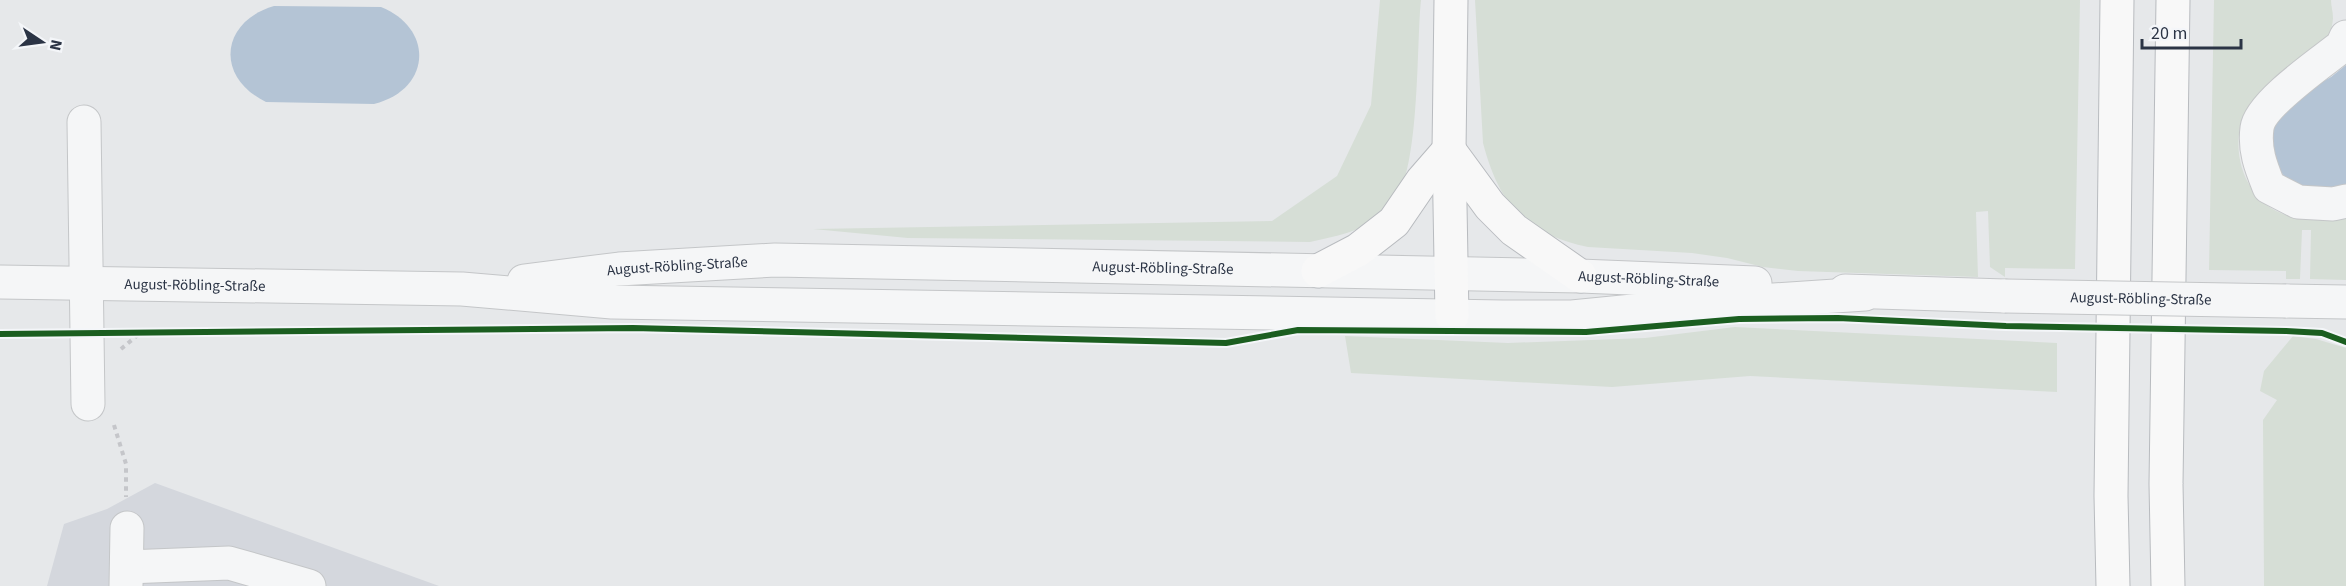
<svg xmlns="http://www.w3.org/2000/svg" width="2346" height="586" viewBox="0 0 2346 586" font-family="'Source Sans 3',sans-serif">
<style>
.built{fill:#d4d7dd}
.green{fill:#d6ded6}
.water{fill:#b4c4d5}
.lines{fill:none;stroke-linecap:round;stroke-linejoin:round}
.minor-casing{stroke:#c4c6c8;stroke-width:35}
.highway-casing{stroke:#b8bbbf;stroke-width:35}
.path{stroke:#c5c6ca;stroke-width:4;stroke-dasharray:4.5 4.5;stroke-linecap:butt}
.minor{stroke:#f5f6f7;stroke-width:33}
.highway{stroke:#f8f8f8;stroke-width:33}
.minor-bridge-casing{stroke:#c4c6c8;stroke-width:35;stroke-linecap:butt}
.minor-bridge{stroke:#f5f6f7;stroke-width:33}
.cycleway-casing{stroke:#f4f6f9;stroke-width:10}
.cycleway{stroke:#1b5e20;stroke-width:6}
.labels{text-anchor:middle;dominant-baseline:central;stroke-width:4.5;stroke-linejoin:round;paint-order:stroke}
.street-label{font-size:15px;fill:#2b3445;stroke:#f4f6f9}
</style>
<rect width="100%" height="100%" fill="#e6e8ea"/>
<polygon class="built" points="155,483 439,586 47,586 64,524 107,509"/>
<g class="green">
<path d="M1380,0H1421C1416,47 1421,177 1390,208C1367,231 1340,235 1310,242L908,238L813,229L1272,221L1337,176L1371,105Z"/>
<path d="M1475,0H2080L2075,269L2005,268V277L1990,267L1988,211L1976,212L1978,277L1798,271L1763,267L1727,258L1692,253L1588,247C1525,234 1499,204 1483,143Z"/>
<path d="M2214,0H2331C2331,6 2333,12 2333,18C2332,48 2292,72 2270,88C2263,93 2253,98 2249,105C2224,146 2245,209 2295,217C2311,220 2330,216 2346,215V280L2310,279L2311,230H2302L2300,279H2286V271L2209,270Z"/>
<polygon points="1735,327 2057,343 2057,392 1750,376 1612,387 1351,373 1345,336 1508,343 1645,338"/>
<polygon points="2293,336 2316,339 2346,348 2346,586 2264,586 2263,420 2277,400 2260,391 2264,371"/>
</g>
<g class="water">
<path d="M274,6L381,7C435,29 431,90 374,104L266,102C215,77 220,22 274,6Z"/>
<path d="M2346,65V189C2298,188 2285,192 2266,142L2290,100L2331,77Z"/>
</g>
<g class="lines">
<g class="minor-casing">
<g id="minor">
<path d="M2346,37L2342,46C2322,62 2260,104 2257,128C2254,150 2261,167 2269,187L2298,202L2333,204L2346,201"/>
<polyline points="84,122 88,404"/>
<path id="s1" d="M524,281L619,269L775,260L1580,276L1755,283"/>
<path id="s2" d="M0,282L462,289L612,302L1503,317H1572L1684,306L1865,294"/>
<polyline points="1845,291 2005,296"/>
<polyline points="2286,301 2346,302"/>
<polyline points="127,567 229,563 309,586"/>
<polyline points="126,586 127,528"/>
</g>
</g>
<g class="highway-casing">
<g id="highway">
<polyline points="1451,0 1449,150 1452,316"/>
<polyline points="1449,150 1490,206 1514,230 1580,276"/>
<polyline points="1318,271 1358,250 1394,222 1422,181 1449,150"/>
<polyline points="2113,586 2111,496 2117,0"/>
<polyline points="2168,586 2166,484 2173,0"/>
</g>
</g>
<g class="path">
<polyline points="121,349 139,334"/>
<polyline points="114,425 126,464 126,497"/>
</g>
<use href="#minor" class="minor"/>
<use href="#highway" class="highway"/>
<g class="minor-bridge-casing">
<g id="minor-bridge">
<path id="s3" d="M2005,296L2286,301"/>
</g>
</g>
<use href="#minor-bridge" class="minor-bridge"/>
<g class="cycleway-casing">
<polyline id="cycleway" points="0,334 633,328 1226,343 1298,330 1586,332 1739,319 1838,318 2006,326 2286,331 2322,333 2346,342"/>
</g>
<use href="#cycleway" class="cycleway"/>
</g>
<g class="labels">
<g class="street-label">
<text stroke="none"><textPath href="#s1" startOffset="154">August-Röbling-Straße</textPath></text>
<text stroke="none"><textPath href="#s1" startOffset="640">August-Röbling-Straße</textPath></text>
<text stroke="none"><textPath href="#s1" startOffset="1126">August-Röbling-Straße</textPath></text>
<text stroke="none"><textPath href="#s2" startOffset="195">August-Röbling-Straße</textPath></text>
<text stroke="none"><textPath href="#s3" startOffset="136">August-Röbling-Straße</textPath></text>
</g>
</g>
<g transform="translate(42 42) rotate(103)" stroke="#f4f6f9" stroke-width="4.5" paint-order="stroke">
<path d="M0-4.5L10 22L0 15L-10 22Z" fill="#2b3445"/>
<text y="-9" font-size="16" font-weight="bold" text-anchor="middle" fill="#2b3445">N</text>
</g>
<path d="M2142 39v9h99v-9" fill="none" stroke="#2b3445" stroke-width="3"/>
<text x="2151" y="39" font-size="18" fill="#2b3445" stroke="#f4f6f9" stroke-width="4.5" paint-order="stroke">20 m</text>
</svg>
